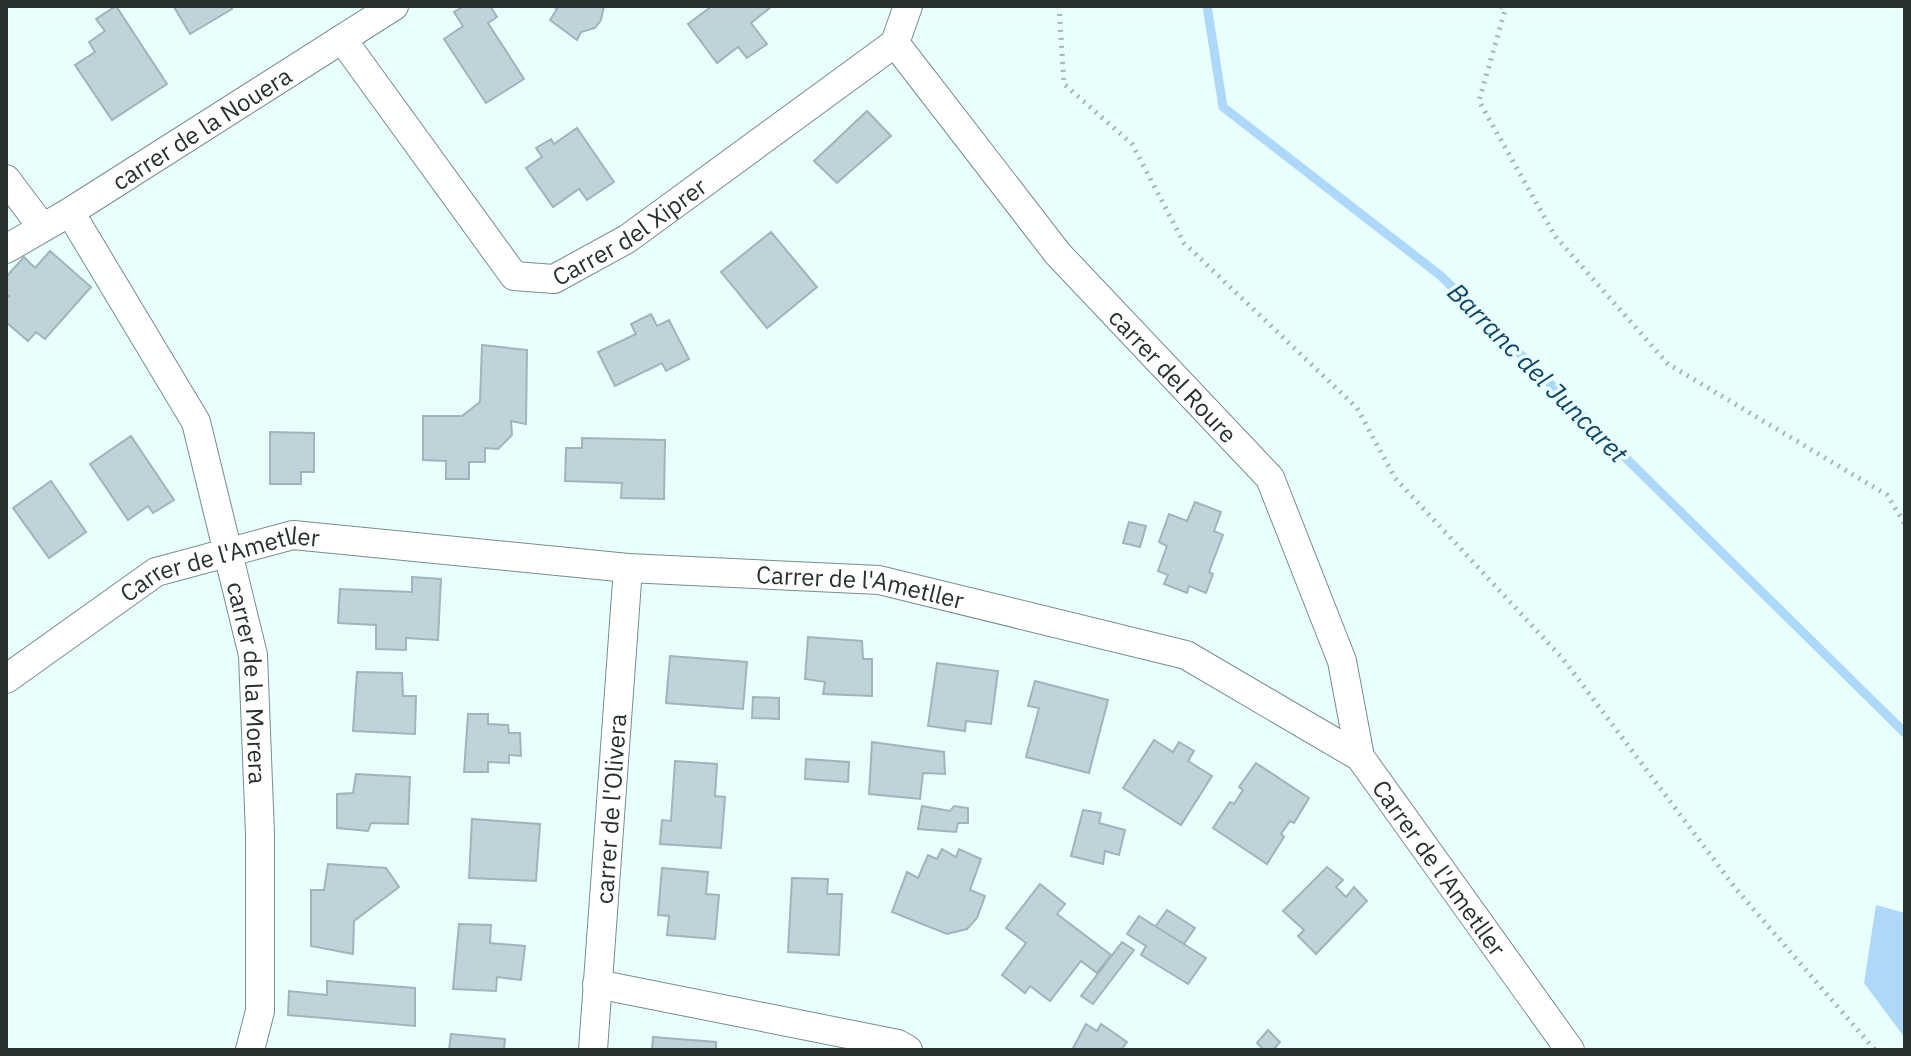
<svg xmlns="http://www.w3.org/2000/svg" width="1911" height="1056" viewBox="0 0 1911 1056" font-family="'IBM Plex Sans',sans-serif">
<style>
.water{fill:#add8fa}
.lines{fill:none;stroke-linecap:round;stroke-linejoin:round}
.stream{stroke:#add8fa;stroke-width:9}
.building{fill:#bfd4da;stroke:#a0b4ba;stroke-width:2}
.minor-casing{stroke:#788d8c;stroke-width:30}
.path{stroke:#a4b6b5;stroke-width:5;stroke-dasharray:2 6;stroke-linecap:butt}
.minor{stroke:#fff;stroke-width:28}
.labels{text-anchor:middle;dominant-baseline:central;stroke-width:7;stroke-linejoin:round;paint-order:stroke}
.street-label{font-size:24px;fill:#283130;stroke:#e8fffe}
.water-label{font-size:26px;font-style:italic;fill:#114464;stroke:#e8fffe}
</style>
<rect width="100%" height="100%" fill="#e8fffe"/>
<polygon class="water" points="1876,905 1905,913 1905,1038 1864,983"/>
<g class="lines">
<polyline class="stream" points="1207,6 1223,107 1441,276 1905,733"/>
</g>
<g class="building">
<polygon points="116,6 167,84 112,120 75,65 95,52 89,42 105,31 96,19"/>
<polygon points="230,6 232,9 190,34 174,7"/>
<polygon points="464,6 490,6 497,17 488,23 524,79 486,103 444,39 463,26 454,12"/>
<polygon points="553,6 604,6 601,20 595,28 581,32 577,40 550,20 557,9"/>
<polygon points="712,6 772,6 751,23 767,44 747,58 738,47 717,63 688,24"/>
<polygon points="867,111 891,136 837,183 814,161"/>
<polygon points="577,128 614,182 587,200 579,189 553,207 526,168 542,157 536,148 551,139 554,144"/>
<polygon points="771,232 817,287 767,328 721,272"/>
<polygon points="50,251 91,287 45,339 36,332 28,341 6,322 6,299 9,296 6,294 6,277 24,257 35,268"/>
<polygon points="651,314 657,326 669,320 689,359 666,371 662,363 615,386 598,352 636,334 631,324"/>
<polygon points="482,345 527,350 526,424 511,421 512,435 498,449 485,448 485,462 469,462 469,479 446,479 446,461 423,460 423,416 462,416 480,402"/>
<polygon points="270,432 314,433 314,472 301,472 301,484 270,484"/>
<polygon points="131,436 174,500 153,513 148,506 128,520 90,464"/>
<polygon points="582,438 665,440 664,499 621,498 622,483 565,481 566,448 582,448"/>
<polygon points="51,481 86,532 49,558 13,508"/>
<polygon points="1195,502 1221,512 1214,531 1223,535 1209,572 1213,574 1206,593 1189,586 1187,593 1164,584 1168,575 1158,571 1167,546 1159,542 1169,514 1187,521"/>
<polygon points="1129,522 1146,526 1140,547 1123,543"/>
<polygon points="412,577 441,579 438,640 406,638 406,650 376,649 376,625 338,623 340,589 412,592"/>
<polygon points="808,637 862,641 863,659 872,659 872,696 823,694 825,682 805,679"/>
<polygon points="670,656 747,662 743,709 666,703"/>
<polygon points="937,663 998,671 991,724 966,721 965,731 928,726"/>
<polygon points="357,672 402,673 403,696 416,696 415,734 353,731"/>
<polygon points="1035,681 1108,700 1089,773 1026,757 1039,708 1028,706"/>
<polygon points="753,697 779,698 779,719 752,718"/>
<polygon points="468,714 488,714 488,724 508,725 509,733 520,733 521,756 509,755 509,763 488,762 488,772 464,772"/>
<polygon points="1154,740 1173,752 1179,742 1194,751 1188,761 1212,776 1181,825 1123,788"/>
<polygon points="872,742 944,752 945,774 923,773 920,799 869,794"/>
<polygon points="806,759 849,762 848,782 805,779"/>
<polygon points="675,761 717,764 715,796 725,797 721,848 660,844 662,820 671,821"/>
<polygon points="1256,763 1309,798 1294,823 1290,821 1281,834 1284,837 1267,864 1213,828 1230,802 1234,804 1243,790 1239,787"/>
<polygon points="356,774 410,777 408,824 371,823 368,831 337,828 337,794 353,793"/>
<polygon points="922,806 950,811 954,806 968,808 968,823 958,823 956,832 918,829"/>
<polygon points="1083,810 1101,813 1099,823 1125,830 1119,855 1105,851 1103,864 1071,856"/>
<polygon points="472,819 540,824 536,881 469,878"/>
<polygon points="942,849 956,857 959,849 981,859 970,890 985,896 977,918 967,929 947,934 892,912 907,872 918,878 928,855 937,859"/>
<polygon points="328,864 386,868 399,887 354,921 353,954 311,946 311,890 324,890"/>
<polygon points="1327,867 1343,880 1336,887 1346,897 1354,887 1367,901 1316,954 1298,936 1304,930 1283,911"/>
<polygon points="662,868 708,872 706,894 719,895 715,939 667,935 669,916 658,915"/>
<polygon points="792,878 828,879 827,894 842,894 839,955 788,952"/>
<polygon points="1040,884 1065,904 1057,914 1111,955 1097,973 1081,961 1050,1001 1030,986 1025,993 1002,975 1026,943 1006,928"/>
<polygon points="1167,910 1195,928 1184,944 1155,927"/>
<polygon points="1139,916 1206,958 1188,984 1141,955 1146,946 1127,934"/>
<polygon points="459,924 491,925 490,943 525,946 521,980 497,977 496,991 453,989"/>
<polygon points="1122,942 1134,950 1093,1004 1081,996"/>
<polygon points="327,981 415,988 415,1026 288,1015 289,991 327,995"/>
<polygon points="1086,1024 1097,1031 1101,1024 1127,1042 1121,1050 1072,1050"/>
<polygon points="1268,1030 1280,1042 1273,1050 1264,1050 1257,1043"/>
<polygon points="451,1034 505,1039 504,1050 449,1050"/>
<polygon points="653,1037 716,1042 716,1050 652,1050"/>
</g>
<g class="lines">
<g class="minor-casing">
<g id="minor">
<path id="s1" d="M342,39L514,276L554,279L627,239L895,43"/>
<path id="s2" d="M895,43L1058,254L1270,478L1342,661L1360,757"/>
<polyline points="895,43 908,6"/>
<polyline points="6,179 42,227"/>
<path id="s3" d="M70,212L196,422L253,655L260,834V1011L250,1050"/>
<path id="s4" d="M6,249L70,212L394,6"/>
<path id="s5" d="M6,679L156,572L293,535L628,568L879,580L1186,655L1360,757L1570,1050"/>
<polyline points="597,984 898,1044 908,1050"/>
<path id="s6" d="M593,1050L628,568"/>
</g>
</g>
<g class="path">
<polyline points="1059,6 1064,84 1132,144 1184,243 1357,408 1395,478 1563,659 1736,889 1875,1050"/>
<polyline points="1501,6 1505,10 1479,101 1555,236 1668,364 1887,495 1905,524"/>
</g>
<use href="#minor" class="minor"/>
</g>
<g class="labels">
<g class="street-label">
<text stroke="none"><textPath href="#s4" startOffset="230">carrer de la Nouera</textPath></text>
<text stroke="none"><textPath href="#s1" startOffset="422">Carrer del Xiprer</textPath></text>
<text stroke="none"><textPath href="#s2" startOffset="434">carrer del Roure</textPath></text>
<text stroke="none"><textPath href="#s5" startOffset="248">Carrer de l'Ametller</textPath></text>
<text stroke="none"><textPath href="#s5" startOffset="896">Carrer de l'Ametller</textPath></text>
<text stroke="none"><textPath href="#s3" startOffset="512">carrer de la Morera</textPath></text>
<text stroke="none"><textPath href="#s6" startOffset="242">carrer de l'Olivera</textPath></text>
<text stroke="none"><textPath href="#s5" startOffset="1568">Carrer de l'Ametller</textPath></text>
</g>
<g class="water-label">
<text transform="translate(1538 372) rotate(45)">Barranc del Juncaret</text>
</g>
</g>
<rect width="1911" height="1056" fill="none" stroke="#283130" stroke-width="16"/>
</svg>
